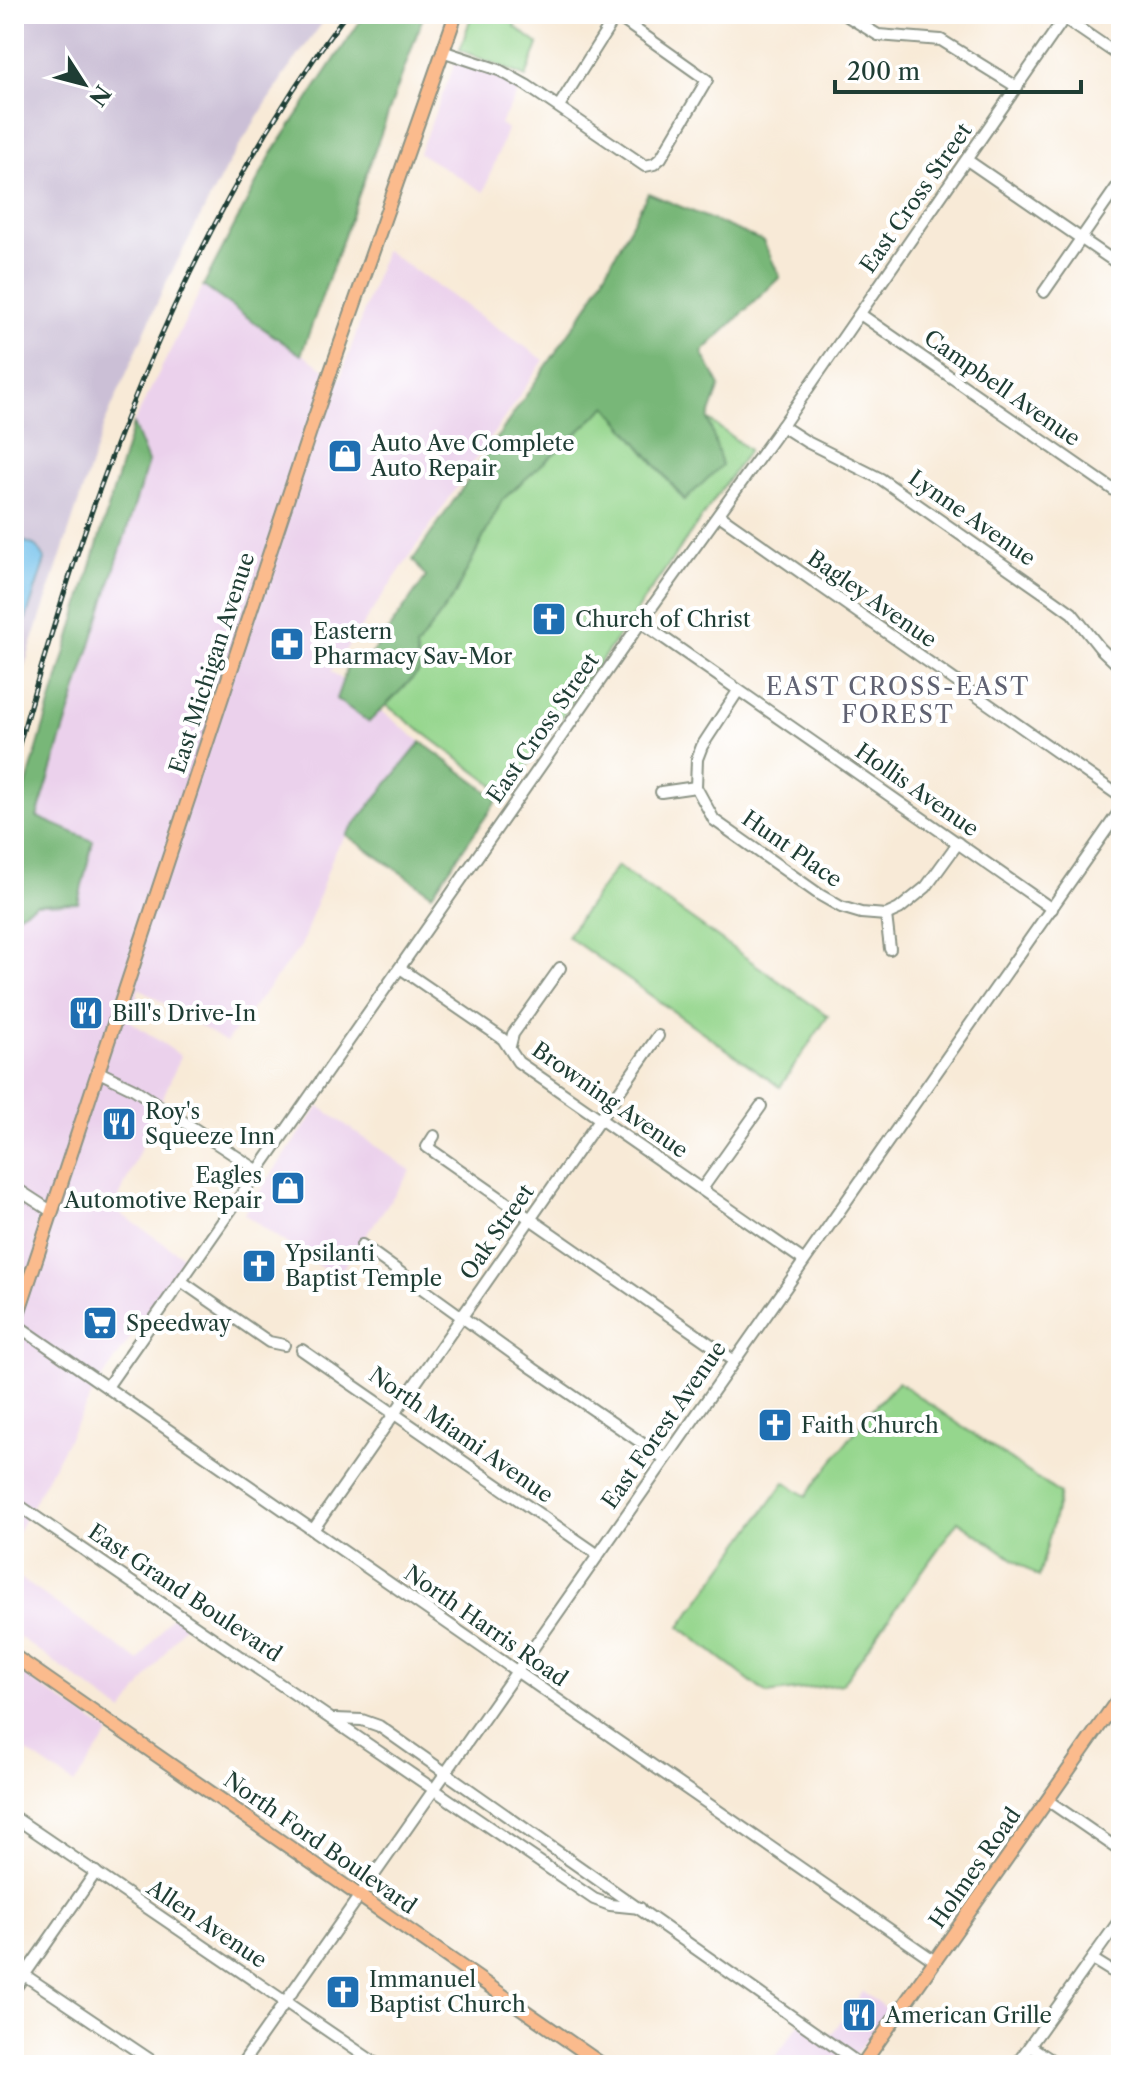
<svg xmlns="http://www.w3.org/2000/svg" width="1135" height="2079" viewBox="0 0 1135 2079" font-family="'Libre Caslon Text',serif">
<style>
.built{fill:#ebd1ec}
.industrial{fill:#cbbfd6}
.green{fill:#95d68d;stroke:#5a8a60;stroke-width:2}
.forest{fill:#78b778;stroke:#4c7a56;stroke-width:2}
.water{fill:#70c0eb;stroke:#487e90;stroke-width:2}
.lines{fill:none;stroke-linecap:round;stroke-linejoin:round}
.minor-casing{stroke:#8c9486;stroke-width:14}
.major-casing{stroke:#8c9486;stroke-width:16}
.minor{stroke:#fff;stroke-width:10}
.major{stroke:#fbbb8d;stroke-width:12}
.rail-casing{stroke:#1f3d34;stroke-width:5}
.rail{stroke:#fff;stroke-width:2;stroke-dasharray:6;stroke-linecap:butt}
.labels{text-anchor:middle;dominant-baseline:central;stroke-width:8;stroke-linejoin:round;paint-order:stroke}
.street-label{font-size:22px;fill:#1f3d34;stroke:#fff}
.poi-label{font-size:22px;fill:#1f3d34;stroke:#fff;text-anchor:start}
.neighbourhood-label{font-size:24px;letter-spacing:2px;fill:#606272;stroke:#fff}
</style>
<rect width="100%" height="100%" fill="#fff"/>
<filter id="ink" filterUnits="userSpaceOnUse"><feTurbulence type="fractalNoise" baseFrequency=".0125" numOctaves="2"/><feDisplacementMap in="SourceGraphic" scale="16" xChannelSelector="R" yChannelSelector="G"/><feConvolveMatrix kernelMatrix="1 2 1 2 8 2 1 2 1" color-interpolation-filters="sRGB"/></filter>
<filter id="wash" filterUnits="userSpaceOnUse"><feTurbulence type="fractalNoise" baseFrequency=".006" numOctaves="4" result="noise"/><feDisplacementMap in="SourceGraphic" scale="32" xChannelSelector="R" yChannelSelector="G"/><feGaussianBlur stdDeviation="1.8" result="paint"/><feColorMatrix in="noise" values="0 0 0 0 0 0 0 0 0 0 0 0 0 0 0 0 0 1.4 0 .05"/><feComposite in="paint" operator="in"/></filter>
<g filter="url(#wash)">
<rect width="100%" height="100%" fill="#f8ead7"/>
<g class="built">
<polygon points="458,56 523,84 500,124 507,129 484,192 419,153"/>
<polygon points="385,250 544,360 331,671 421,742 335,850 301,946 226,1042 139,988 130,1021 181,1056 114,1209 185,1258 94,1391 14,1539 14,917 36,904 78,904 37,817 148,462 133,424 203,286 340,380"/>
<polygon points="319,1106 411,1171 336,1278 244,1214"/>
<polygon points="14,1574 139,1661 173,1614 186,1623 123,1712 14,1633"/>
<polygon points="14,1669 110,1733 74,1784 14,1743"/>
<polygon points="862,1991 888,2010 848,2065 770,2065 804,2017 831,2035"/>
</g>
<polygon class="industrial" points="14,14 329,14 284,75 227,166 166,283 104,425 14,698"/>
<g class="green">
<polygon points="472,14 519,14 514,26 538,44 526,77 460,50"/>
<polygon points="607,406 684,500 721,465 708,419 749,450 507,795 386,705 419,672 416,648 455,594 502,500"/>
<polygon points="617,866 828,1016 780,1087 567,936"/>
<polygon points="898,1382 1060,1494 1039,1577 958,1521 842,1684 767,1694 680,1627 785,1482 806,1496 870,1412"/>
</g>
<g class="forest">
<polygon points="365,14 424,14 301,355 203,286 271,155"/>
<polygon points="648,193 763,241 780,277 702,352 720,386 708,419 722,465 685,500 607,406 502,500 455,594 416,648 419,672 369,722 336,699 349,662 368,659 426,577 413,560 589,304"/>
<polygon points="133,424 148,462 37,817 93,841 78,903 36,904 14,917 14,827"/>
<polygon points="421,742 498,799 432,894 346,835"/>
</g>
<polygon class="water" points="14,537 36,546 45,560 14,656"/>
</g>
<g filter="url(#ink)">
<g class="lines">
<g class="minor-casing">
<g id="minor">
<polyline points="844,14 878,35 941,40 1017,87"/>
<polyline points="1064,18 1121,57"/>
<polyline points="442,51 499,70 526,85 645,166 654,164 661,158 707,80 614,14"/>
<polyline points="559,106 617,14"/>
<polyline points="967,160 1121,266"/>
<polyline points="1044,292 1121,181"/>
<polyline points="860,314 1121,495"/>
<polyline points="782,426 807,442 881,479 1054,600 1072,613 1100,648 1121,668"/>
<polyline points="719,515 1121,797"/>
<polyline points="641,622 1052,909"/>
<polyline points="738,691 702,746 697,759 696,787 714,820 820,895 841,907 861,913 886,915 899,909 926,887 958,843"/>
<polyline points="661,792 696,787"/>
<polyline points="886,915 890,949"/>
<polyline points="400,968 503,1039 518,1062 803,1260"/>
<polyline points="510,1046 513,1034 560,968"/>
<polyline points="97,1071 134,1089 257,1170"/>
<polyline points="434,1136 427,1147 733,1360"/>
<polyline points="14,1187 51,1211"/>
<polyline points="702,1189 761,1106"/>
<polyline points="362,1245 534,1369 665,1459"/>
<polyline points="181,1281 269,1342 284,1345"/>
<polyline points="14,1323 935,1961"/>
<polyline points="302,1350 597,1554"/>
<polyline points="107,1387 641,622 782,426 1067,14"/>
<polyline points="14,1502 594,1899 610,1905 640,1908"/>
<polyline points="313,1530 658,1036"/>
<polyline points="335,1719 362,1720 379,1726 861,2065"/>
<polyline points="1047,1800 1121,1851"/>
<polyline points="14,1817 378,2065"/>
<polyline points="1092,1959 1121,1977"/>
<polyline points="14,1968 158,2065"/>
<polyline points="14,1990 96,1872"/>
<polyline points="1030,2046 1059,2065"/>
<polyline points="241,2065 1121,809"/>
<polyline points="1016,2065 1121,1918"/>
</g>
</g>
<g class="major-casing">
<g id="major">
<polyline points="14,1326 311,428 456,14"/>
<polyline points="14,1656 603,2065"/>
<polyline points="862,2065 1121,1695"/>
</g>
</g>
<use href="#minor" class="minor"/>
<use href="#major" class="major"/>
<g class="rail-casing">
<path id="rail" d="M14,763C86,499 181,235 346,14"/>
</g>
<use href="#rail" class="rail"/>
</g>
</g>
<defs>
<g id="shop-square" transform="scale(1.8)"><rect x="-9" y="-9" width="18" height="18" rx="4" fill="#1f6fb2" stroke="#fff"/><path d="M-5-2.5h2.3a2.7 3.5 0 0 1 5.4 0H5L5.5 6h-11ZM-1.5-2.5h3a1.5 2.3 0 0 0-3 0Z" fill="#fff"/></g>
<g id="church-square" transform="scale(1.8)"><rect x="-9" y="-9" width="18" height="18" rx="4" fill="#1f6fb2" stroke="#fff"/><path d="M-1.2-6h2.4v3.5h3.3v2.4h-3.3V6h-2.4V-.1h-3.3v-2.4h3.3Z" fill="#fff"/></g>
<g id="pharmacy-square" transform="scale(1.8)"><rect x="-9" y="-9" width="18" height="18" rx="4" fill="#1f6fb2" stroke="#fff"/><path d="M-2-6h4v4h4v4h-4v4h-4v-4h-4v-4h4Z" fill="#fff"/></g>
<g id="restaurant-square" transform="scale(1.8)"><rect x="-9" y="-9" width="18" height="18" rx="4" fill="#1f6fb2" stroke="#fff"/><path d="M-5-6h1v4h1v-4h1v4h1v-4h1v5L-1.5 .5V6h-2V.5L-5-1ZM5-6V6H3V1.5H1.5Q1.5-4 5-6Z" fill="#fff"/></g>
<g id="supermarket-square" transform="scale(1.8)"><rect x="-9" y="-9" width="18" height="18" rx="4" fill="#1f6fb2" stroke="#fff"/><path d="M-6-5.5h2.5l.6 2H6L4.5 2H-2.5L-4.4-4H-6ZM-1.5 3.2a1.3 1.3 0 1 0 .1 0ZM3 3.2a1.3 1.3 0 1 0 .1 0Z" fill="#fff"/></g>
</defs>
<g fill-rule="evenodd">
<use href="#shop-square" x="345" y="456"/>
<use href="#church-square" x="549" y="619"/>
<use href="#pharmacy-square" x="287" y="644"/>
<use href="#restaurant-square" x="86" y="1013"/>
<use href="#restaurant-square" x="119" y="1124"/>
<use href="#shop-square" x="288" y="1188"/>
<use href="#church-square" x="259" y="1266"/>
<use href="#supermarket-square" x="100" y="1323"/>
<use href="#church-square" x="775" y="1425"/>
<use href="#church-square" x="343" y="1992"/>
<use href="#restaurant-square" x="859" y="2015"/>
</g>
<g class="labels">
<g class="street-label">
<text transform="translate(916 198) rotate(-55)">East Cross Street</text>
<text transform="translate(1002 388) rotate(35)">Campbell Avenue</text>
<text transform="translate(972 518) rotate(35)">Lynne Avenue</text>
<text transform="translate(872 599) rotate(35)">Bagley Avenue</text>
<text transform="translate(212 663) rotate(-72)">East Michigan Avenue</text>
<text transform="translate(543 728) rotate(-55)">East Cross Street</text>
<text transform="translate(917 790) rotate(35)">Hollis Avenue</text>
<text transform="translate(792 849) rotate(35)">Hunt Place</text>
<text transform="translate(610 1100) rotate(35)">Browning Avenue</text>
<text transform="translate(497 1232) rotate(-55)">Oak Street</text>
<text transform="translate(664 1425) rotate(-55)">East Forest Avenue</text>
<text transform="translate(461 1435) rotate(35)">North Miami Avenue</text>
<text transform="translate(185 1593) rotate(34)">East Grand Boulevard</text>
<text transform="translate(486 1626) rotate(35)">North Harris Road</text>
<text transform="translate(320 1843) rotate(35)">North Ford Boulevard</text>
<text transform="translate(975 1868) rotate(-55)">Holmes Road</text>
<text transform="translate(207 1924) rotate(34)">Allen Avenue</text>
</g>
<g class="poi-label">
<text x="371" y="443">Auto Ave Complete<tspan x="371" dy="25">Auto Repair</tspan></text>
<text x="575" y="619">Church of Christ</text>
<text x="313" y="631">Eastern<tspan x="313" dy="25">Pharmacy Sav-Mor</tspan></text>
<text x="112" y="1013">Bill's Drive-In</text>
<text x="145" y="1111">Roy's<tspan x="145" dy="25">Squeeze Inn</tspan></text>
<text x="262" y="1175" text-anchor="end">Eagles<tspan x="262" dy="25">Automotive Repair</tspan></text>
<text x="285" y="1253">Ypsilanti<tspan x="285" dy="25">Baptist Temple</tspan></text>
<text x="126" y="1323">Speedway</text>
<text x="801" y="1425">Faith Church</text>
<text x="369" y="1979">Immanuel<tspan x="369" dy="25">Baptist Church</tspan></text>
<text x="885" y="2015">American Grille</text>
</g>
<g class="neighbourhood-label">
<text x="898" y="686">EAST CROSS-EAST<tspan x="898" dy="28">FOREST</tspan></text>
</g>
</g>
<rect width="1135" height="2079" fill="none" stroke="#fff" stroke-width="48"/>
<g transform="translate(84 84) rotate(126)" stroke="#ffffff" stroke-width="6" paint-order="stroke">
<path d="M0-6L14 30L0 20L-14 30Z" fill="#1f3d34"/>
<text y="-12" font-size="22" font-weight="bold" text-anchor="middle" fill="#1f3d34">N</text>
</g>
<path d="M835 80v12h246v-12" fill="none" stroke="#1f3d34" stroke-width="4"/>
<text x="847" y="80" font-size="24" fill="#1f3d34" stroke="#ffffff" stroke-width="6" paint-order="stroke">200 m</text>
</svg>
